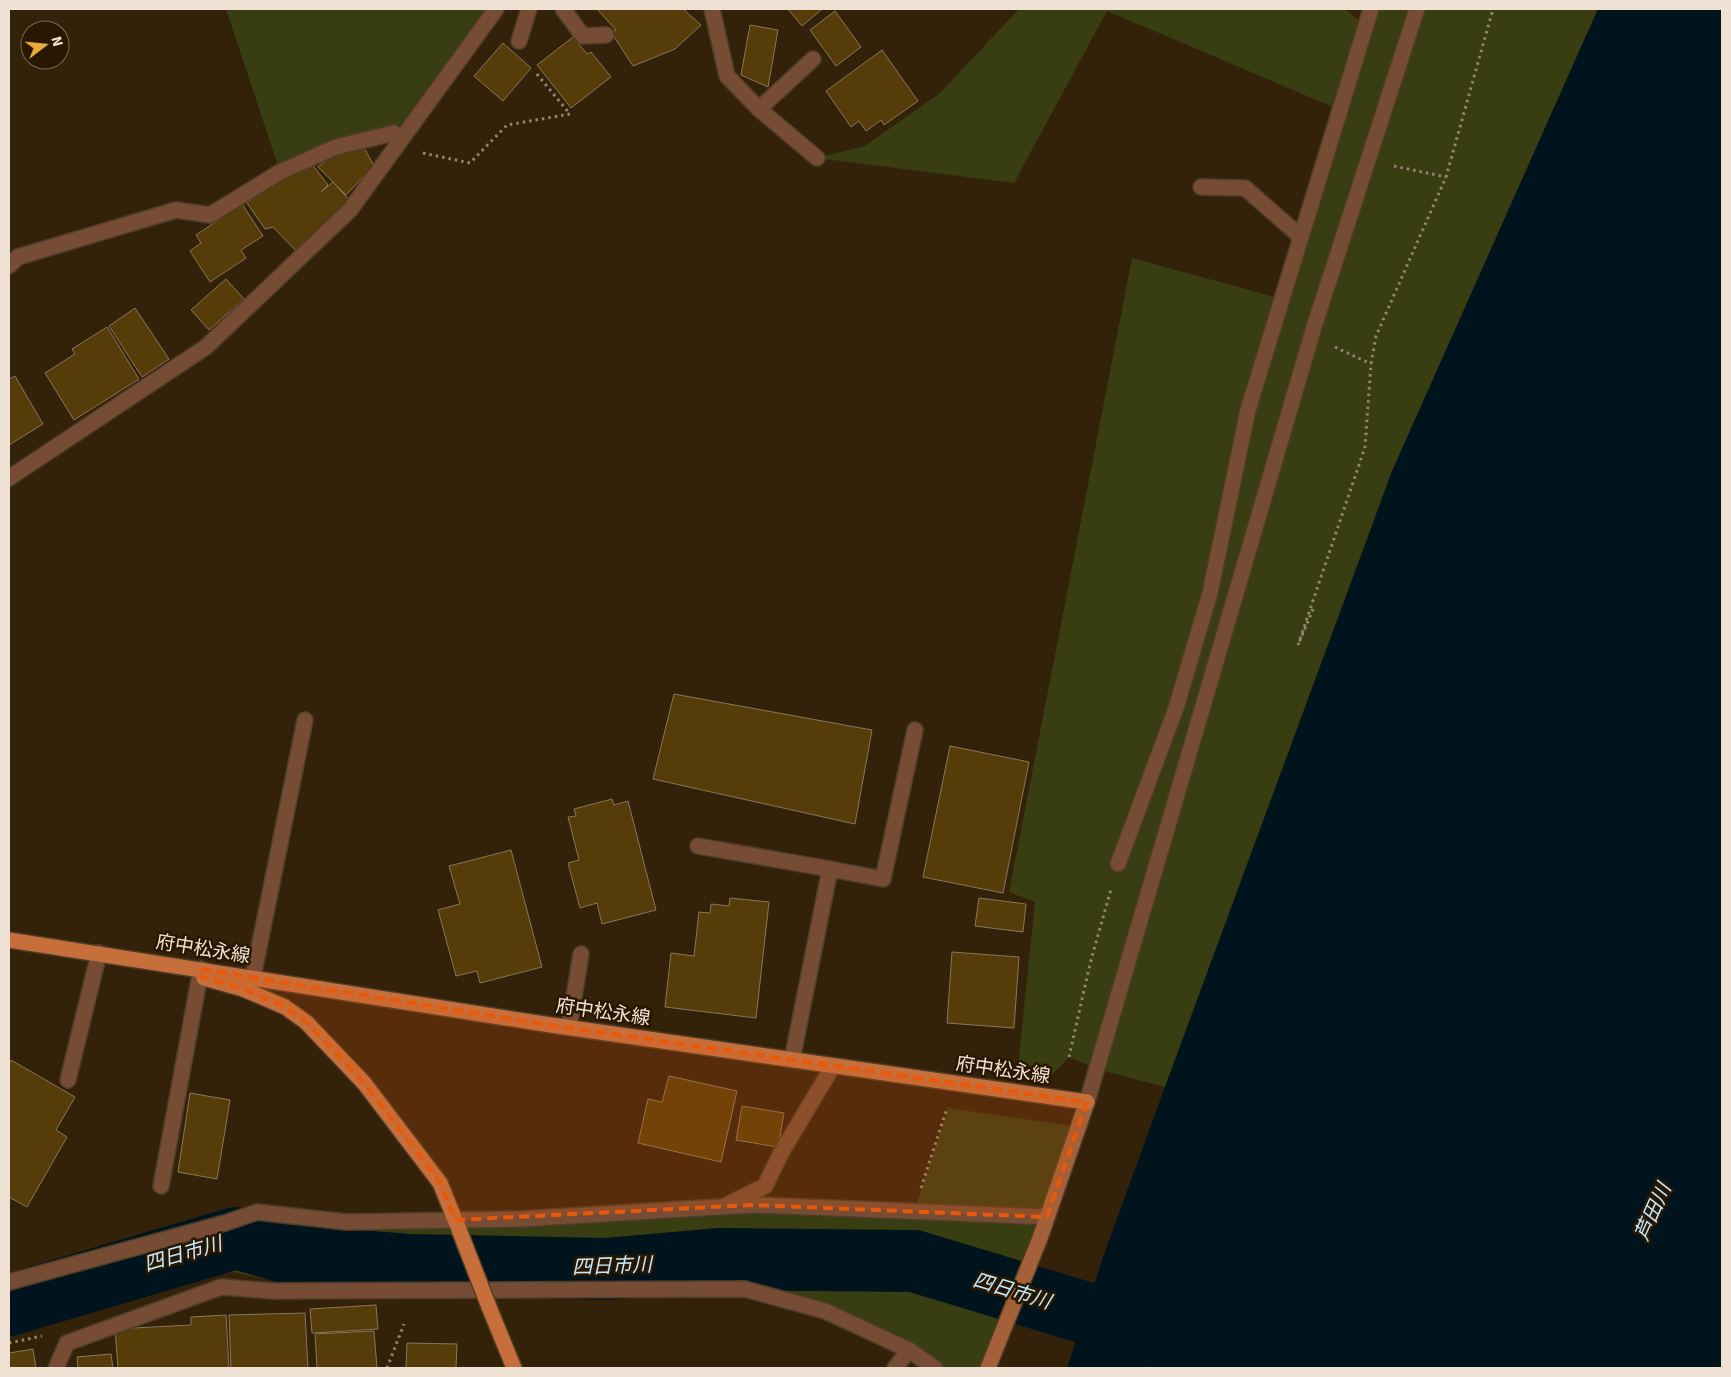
<svg xmlns="http://www.w3.org/2000/svg" width="1731" height="1377" viewBox="0 0 1731 1377" font-family="Signika,'Noto Sans JP',sans-serif">
<style>
.green{fill:#393d12}
.water{fill:#00141e}
.lines{fill:none;stroke-linecap:round;stroke-linejoin:round}
.river{stroke:#00141e;stroke-width:62}
.building{fill:#563c08;stroke:#88775c}
.lane-casing{stroke:#4d3c26;stroke-width:18}
.street-casing{stroke:#4d3c26;stroke-width:18}
.secondary-casing{stroke:#4d3c26;stroke-width:18}
.primary-casing{stroke:#4d3c26;stroke-width:18}
.path{stroke:#948573;stroke-width:3;stroke-dasharray:2.5 4;stroke-linecap:butt}
.lane{stroke:#764c34;stroke-width:15}
.street{stroke:#764c34;stroke-width:15}
.secondary{stroke:#a36039;stroke-width:15}
.primary{stroke:#c66f3b;stroke-width:15}
.primary-bridge-casing{stroke:#4d3c26;stroke-width:18;stroke-linecap:butt}
.primary-bridge{stroke:#c66f3b;stroke-width:15}
.marked{fill:#e8590c;fill-opacity:0.2;stroke:#e8590c;stroke-width:4;stroke-dasharray:10 6;stroke-linejoin:round}
.labels{text-anchor:middle;dominant-baseline:central;stroke-width:5;stroke-linejoin:round;paint-order:stroke}
.street-label{font-size:19px;fill:#efe2d5;stroke:#291702}
.water-label{font-size:20px;font-style:italic;fill:#c3eafe;stroke:#291702}
</style>
<rect width="100%" height="100%" fill="#33210a"/>
<g class="green">
<polygon points="226,9 496,9 417,118 280,172"/>
<polygon points="1019,9 1345,9 1365,26 1371,9 1598,9 1390,476 1165,1087 1097,1069 1069,1057 1047,1080 1017,1075 1035,902 1009,892 1132,258 1282,299 1340,110 1107,11 1014,183 817,158 865,146 940,93"/>
<polygon points="948,1108 1079,1127 988,1368 935,1368 825,1311 745,1289 523,1288 323,1276 278,1282 232,1272 99,1302 9,1329 9,1282 257,1212 347,1222 720,1208 914,1212"/>
</g>
<polygon class="water" points="1598,9 1722,9 1722,1368 1067,1368 1103,1257 1165,1087 1393,469"/>
<g class="lines">
<polyline class="river" points="9,1305 236,1238 299,1256 408,1265 607,1269 721,1259 914,1261 1185,1343 1203,1368"/>
</g>
<g class="building">
<polygon points="597,9 683,9 701,25 675,49 633,66 611,32 616,30"/>
<polygon points="788,9 822,9 802,26"/>
<polygon points="835,11 861,47 836,66 810,30"/>
<polygon points="750,25 778,30 768,87 741,75"/>
<polygon points="573,37 587,54 591,52 611,77 571,108 537,65"/>
<polygon points="503,43 531,68 503,101 474,76"/>
<polygon points="882,50 918,101 884,125 881,120 866,131 859,121 851,127 826,91"/>
<polygon points="363,146 374,166 346,195 318,167 335,153"/>
<polygon points="311,163 328,185 321,192 333,182 351,202 297,252 273,227 265,229 247,203 295,166 300,172"/>
<polygon points="242,204 263,236 241,250 246,258 210,282 190,251 201,243 196,235"/>
<polygon points="226,279 244,299 209,330 191,310"/>
<polygon points="135,308 169,359 142,377 109,326"/>
<polygon points="107,327 139,379 74,420 45,373 75,354 72,349"/>
<polygon points="15,376 43,424 9,445 9,379"/>
<polygon points="674,694 872,730 855,824 653,779"/>
<polygon points="950,746 1029,762 1003,893 923,877"/>
<polygon points="612,799 614,805 628,801 656,910 602,924 597,903 580,908 568,863 579,860 568,817 576,816 574,809"/>
<polygon points="511,850 542,967 480,983 477,971 456,976 438,910 460,904 449,866"/>
<polygon points="730,898 769,902 756,1018 665,1007 671,953 694,956 699,912 710,913 711,904 729,906"/>
<polygon points="979,898 1026,904 1023,932 975,926"/>
<polygon points="952,952 1019,957 1014,1028 947,1023"/>
<polygon points="11,1060 75,1097 56,1130 67,1137 27,1207 9,1197 9,1065"/>
<polygon points="669,1076 737,1091 721,1162 638,1143 648,1099 662,1102"/>
<polygon points="190,1093 230,1100 217,1179 178,1172"/>
<polygon points="742,1106 784,1113 778,1147 736,1140"/>
<polygon points="376,1305 378,1329 312,1333 310,1309"/>
<polygon points="305,1313 308,1368 231,1368 229,1315"/>
<polygon points="226,1315 229,1368 118,1368 115,1329 191,1325 191,1317"/>
<polygon points="374,1331 377,1368 317,1368 315,1334"/>
<polygon points="407,1343 457,1344 456,1368 406,1368"/>
<polygon points="33,1349 36,1368 9,1368 9,1353"/>
<polygon points="111,1354 113,1368 78,1368 77,1357"/>
</g>
<g class="lines">
<g class="lane-casing">
<g id="lane">
<polyline points="1201,187 1245,188 1301,237"/>
<polyline points="698,846 830,869"/>
<polyline points="253,977 305,720"/>
<polyline points="792,1060 830,869 883,879 915,730"/>
</g>
</g>
<g class="street-casing">
<g id="street">
<polyline points="563,9 583,36 606,35"/>
<polyline points="712,9 727,76 759,109 817,158"/>
<polyline points="519,41 529,9"/>
<polyline points="759,109 813,59"/>
<polyline points="9,266 18,257 176,210 210,215 280,172 336,147 394,133 402,138"/>
<polyline points="9,478 206,347 350,210 496,9"/>
<polyline points="1118,864 1176,708 1210,593 1248,410 1371,9"/>
<polyline points="569,1027 581,954"/>
<polyline points="68,1080 99,953"/>
<polyline points="1087,1102 1314,327 1417,9"/>
<polyline points="161,1186 201,969"/>
<polyline points="727,1205 765,1186 781,1153 833,1066"/>
<polyline points="9,1282 225,1223 257,1212 347,1222 522,1219 753,1205 1047,1217"/>
<polyline points="56,1368 67,1343 221,1287 273,1291 745,1289 825,1311 909,1350 935,1368"/>
<polyline points="895,1368 909,1350"/>
</g>
</g>
<g class="secondary-casing">
<polyline id="secondary" points="988,1368 1040,1238 1087,1102"/>
</g>
<g class="primary-casing">
<g id="primary">
<polyline points="9,940 551,1025 1087,1102"/>
<polyline points="204,978 243,989 285,1007 306,1022 364,1083 440,1183 460,1232"/>
<polyline points="489,1307 514,1368"/>
</g>
</g>
<g class="path">
<polyline points="423,153 470,163 507,125 570,114 536,73"/>
<polyline points="1394,166 1446,177"/>
<polyline points="1335,347 1371,364"/>
<polyline points="1313,609 1298,645 1365,447 1371,364 1376,336 1446,177 1493,9"/>
<polyline points="1069,1057 1090,964 1111,889"/>
<polyline points="921,1188 947,1108"/>
<polyline points="9,1343 42,1336"/>
<polyline points="387,1368 404,1324"/>
</g>
<use href="#lane" class="lane"/>
<use href="#street" class="street"/>
<use href="#secondary" class="secondary"/>
<use href="#primary" class="primary"/>
<g class="primary-bridge-casing">
<polyline id="primary-bridge" points="460,1232 489,1307"/>
</g>
<use href="#primary-bridge" class="primary-bridge"/>
</g>
<path class="marked" d="M201,969L551,1025L1087,1102L1047,1217L753,1205L455,1220L440,1183L364,1083L306,1022L285,1007L243,989L201,977Z"/>
<g class="labels">
<g class="street-label">
<text transform="translate(203 949) rotate(9)">府中松永線</text>
<text transform="translate(603 1012) rotate(8)">府中松永線</text>
<text transform="translate(1003 1070) rotate(8)">府中松永線</text>
</g>
<g class="water-label">
<text transform="translate(1653 1212) rotate(-66)">芦田川</text>
<text transform="translate(183 1254) rotate(-16)">四日市川</text>
<text transform="translate(612 1266) rotate(-2)">四日市川</text>
<text transform="translate(1012 1291) rotate(17)">四日市川</text>
</g>
</g>
<rect width="1731" height="1377" fill="none" stroke="#efe2d5" stroke-width="20"/>
<g transform="translate(45 45) rotate(74)"><circle r="24" fill="#291702" stroke="#786856"/>
<path d="M0-4L9 19L0 12L-9 19Z" fill="#e9ab38"/>
<text y="-8" font-size="14" font-weight="bold" text-anchor="middle" fill="#efe2d5">N</text>
</g>
</svg>
